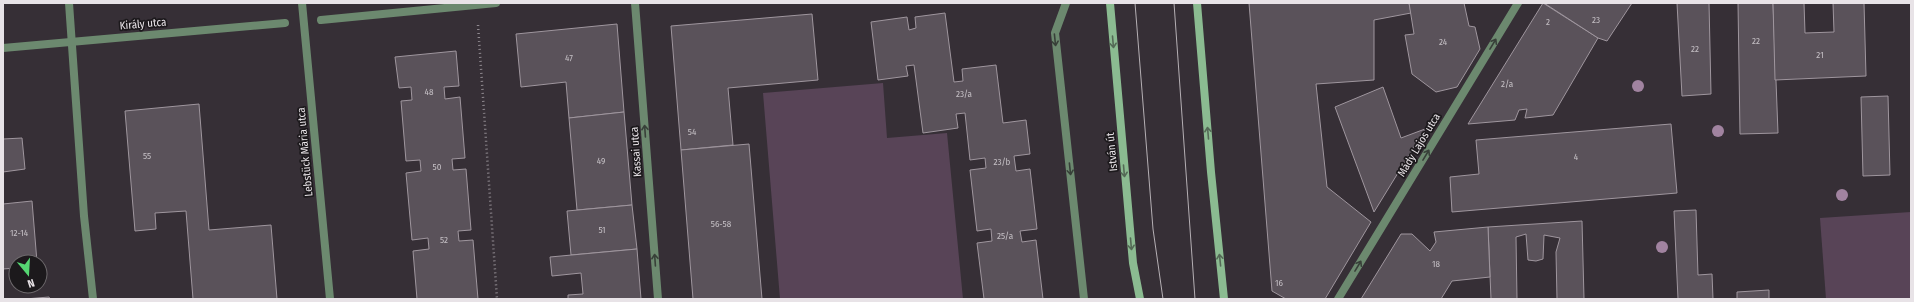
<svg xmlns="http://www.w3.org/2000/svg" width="1914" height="302" viewBox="0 0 1914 302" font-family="'Fira Sans Condensed',sans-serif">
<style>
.green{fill:#584457}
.building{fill:#5a525a;stroke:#9f969e}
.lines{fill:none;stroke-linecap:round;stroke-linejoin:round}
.path{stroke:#8f898f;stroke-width:2.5;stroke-dasharray:1 3;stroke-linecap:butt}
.lane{stroke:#6c896f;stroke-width:8}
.street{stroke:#6c896f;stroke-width:8}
.secondary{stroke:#8bbb91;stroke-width:8}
.tram{stroke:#b5afb4;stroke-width:1}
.tree{fill:#a183a0}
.oneway{stroke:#384039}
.oneway2{stroke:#546a56}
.labels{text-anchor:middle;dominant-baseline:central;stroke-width:3.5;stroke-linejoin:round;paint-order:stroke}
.number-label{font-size:9px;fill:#c4bfc4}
.street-label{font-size:11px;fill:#e8e3e7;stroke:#1c191c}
</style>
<rect width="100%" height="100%" fill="#362f36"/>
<g class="green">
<polygon points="883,83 887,138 947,133 963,299 780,299 763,93"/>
<polygon points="1911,212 1911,298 1826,299 1820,218"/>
</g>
<g class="building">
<polygon points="1249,3 1409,3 1411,13 1374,20 1374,80 1316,84 1327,187 1371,222 1325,299 1286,299 1272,291"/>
<polygon points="1409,3 1464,3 1469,26 1475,27 1480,49 1457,87 1436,92 1412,74 1405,35 1414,34"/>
<polygon points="1543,3 1598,38 1553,115 1525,118 1527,109 1519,110 1515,120 1468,124"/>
<polygon points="1544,3 1632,3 1607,41 1598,38"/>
<polygon points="1677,3 1709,3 1711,94 1682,96"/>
<polygon points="1738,3 1773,3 1778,133 1740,134"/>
<polygon points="1773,3 1804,3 1805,33 1834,32 1833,3 1864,3 1866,76 1775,80"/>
<polygon points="945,13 954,82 963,81 962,69 996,65 1003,123 1026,120 1030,154 1014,156 1016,171 1030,169 1037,229 1020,231 1022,242 1036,240 1043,299 984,299 977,243 992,241 991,229 977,231 970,170 986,168 985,158 970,160 965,113 956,114 958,128 923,133 914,65 906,66 908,76 878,80 871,22 907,17 909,30 916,28 915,17"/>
<polygon points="812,14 818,80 728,88 733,145 681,150 671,26"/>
<polygon points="617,24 624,112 569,118 566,82 521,87 516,34"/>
<polygon points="456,51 459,86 444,87 445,99 460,97 465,158 452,159 453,170 466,169 471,230 458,231 459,241 473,240 478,299 417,299 413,251 429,249 428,238 412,240 406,173 421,171 420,160 406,161 401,101 412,100 411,87 399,88 395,57"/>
<polygon points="1383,87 1401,138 1425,129 1374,212 1335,107"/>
<polygon points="1888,96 1890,175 1863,176 1861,97"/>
<polygon points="199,104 209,230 271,225 277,299 193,299 186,211 155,213 156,229 135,231 125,111"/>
<polygon points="624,112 632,205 577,210 569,118"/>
<polygon points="1671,124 1677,193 1452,212 1450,177 1479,174 1476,140"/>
<polygon points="22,138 25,169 3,172 3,139"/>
<polygon points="749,144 762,299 693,299 681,150"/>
<polygon points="32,201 37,262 16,262 16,268 3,269 3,204"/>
<polygon points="632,205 637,249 571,255 567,211"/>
<polygon points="1696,210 1698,275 1712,274 1713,299 1678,299 1674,211"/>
<polygon points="1582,221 1584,299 1557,299 1556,252 1560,238 1544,235 1543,259 1536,261 1528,260 1526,234 1516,237 1517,299 1491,299 1488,227"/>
<polygon points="1488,227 1490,277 1452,281 1441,299 1361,299 1401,234 1412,234 1430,251 1436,242 1434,232"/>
<polygon points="637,249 641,299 568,299 568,295 583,294 581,273 552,276 550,257"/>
<polygon points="1769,290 1769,299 1737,299 1737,292"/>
<polygon points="49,297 50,299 25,299"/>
</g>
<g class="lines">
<polyline class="path" points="478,25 497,299"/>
<polyline class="lane" points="1066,3 1055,33 1084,299"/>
<g class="street">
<polyline points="69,3 84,216 93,299"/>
<polyline points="302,3 330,299"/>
<polyline points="635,3 658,299"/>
<polyline points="321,20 496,3"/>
<polyline points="3,48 285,23"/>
<polyline points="1338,299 1518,3"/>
</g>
<g class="secondary">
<polyline points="1110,3 1133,263 1140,299"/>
<polyline points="1197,3 1211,172 1224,299"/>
</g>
<g class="tram">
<polyline points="1135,3 1153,229 1163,299"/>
<polyline points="1174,3 1195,299"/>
</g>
</g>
<g class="tree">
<circle cx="1638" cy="86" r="6"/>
<circle cx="1718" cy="131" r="6"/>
<circle cx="1842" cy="195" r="6"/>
<circle cx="1662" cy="247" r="6"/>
</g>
<defs><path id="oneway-shaft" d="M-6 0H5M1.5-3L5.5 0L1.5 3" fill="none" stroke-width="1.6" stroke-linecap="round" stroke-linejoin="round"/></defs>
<g class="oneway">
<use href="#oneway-shaft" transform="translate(1055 40) rotate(84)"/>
<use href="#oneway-shaft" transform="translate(1493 44) rotate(-59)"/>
<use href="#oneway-shaft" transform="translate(645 131) rotate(-94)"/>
<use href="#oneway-shaft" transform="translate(1426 155) rotate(-59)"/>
<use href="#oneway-shaft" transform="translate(1070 169) rotate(84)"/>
<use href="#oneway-shaft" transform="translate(655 260) rotate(-94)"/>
<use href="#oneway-shaft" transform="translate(1358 266) rotate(-59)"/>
</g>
<g class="oneway2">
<use href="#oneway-shaft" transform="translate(1113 42) rotate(85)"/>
<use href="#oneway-shaft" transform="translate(1208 133) rotate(-95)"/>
<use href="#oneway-shaft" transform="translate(1124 171) rotate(85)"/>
<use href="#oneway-shaft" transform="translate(1131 244) rotate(85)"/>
<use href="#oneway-shaft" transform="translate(1220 260) rotate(-96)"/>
</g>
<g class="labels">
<g class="number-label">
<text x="1596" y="20">23</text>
<text x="1548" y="22">2</text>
<text x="1756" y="41">22</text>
<text x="1443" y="42">24</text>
<text x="1695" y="49">22</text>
<text x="1820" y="55">21</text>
<text x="569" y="58">47</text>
<text x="1507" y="84">2/a</text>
<text x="429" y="92">48</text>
<text x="964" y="94">23/a</text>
<text x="692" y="132">54</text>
<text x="147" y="156">55</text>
<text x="1576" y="157">4</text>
<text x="601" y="161">49</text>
<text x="1002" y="162">23/b</text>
<text x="437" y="167">50</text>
<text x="721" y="224">56-58</text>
<text x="602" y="230">51</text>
<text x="19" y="233">12-14</text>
<text x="1005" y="236">25/a</text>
<text x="444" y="240">52</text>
<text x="1436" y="264">18</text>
<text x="1279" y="283">16</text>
</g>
<g class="street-label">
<text transform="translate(143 24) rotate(-5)">Király utca</text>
<text transform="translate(1419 145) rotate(-59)">Mády Lajos utca</text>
<text transform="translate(305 152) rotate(-95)">Lebstück Mária utca</text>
<text transform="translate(636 152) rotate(-94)">Kassai utca</text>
<text transform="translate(1112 152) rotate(-95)">István út</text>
</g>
</g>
<rect width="1914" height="302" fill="none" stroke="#e8e3e7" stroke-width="8"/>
<g transform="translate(28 274) rotate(162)"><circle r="19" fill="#1c191c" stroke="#6e6a6d"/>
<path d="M0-3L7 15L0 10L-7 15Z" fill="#55d672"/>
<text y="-6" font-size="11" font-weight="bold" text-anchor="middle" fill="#e8e3e7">N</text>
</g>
</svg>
